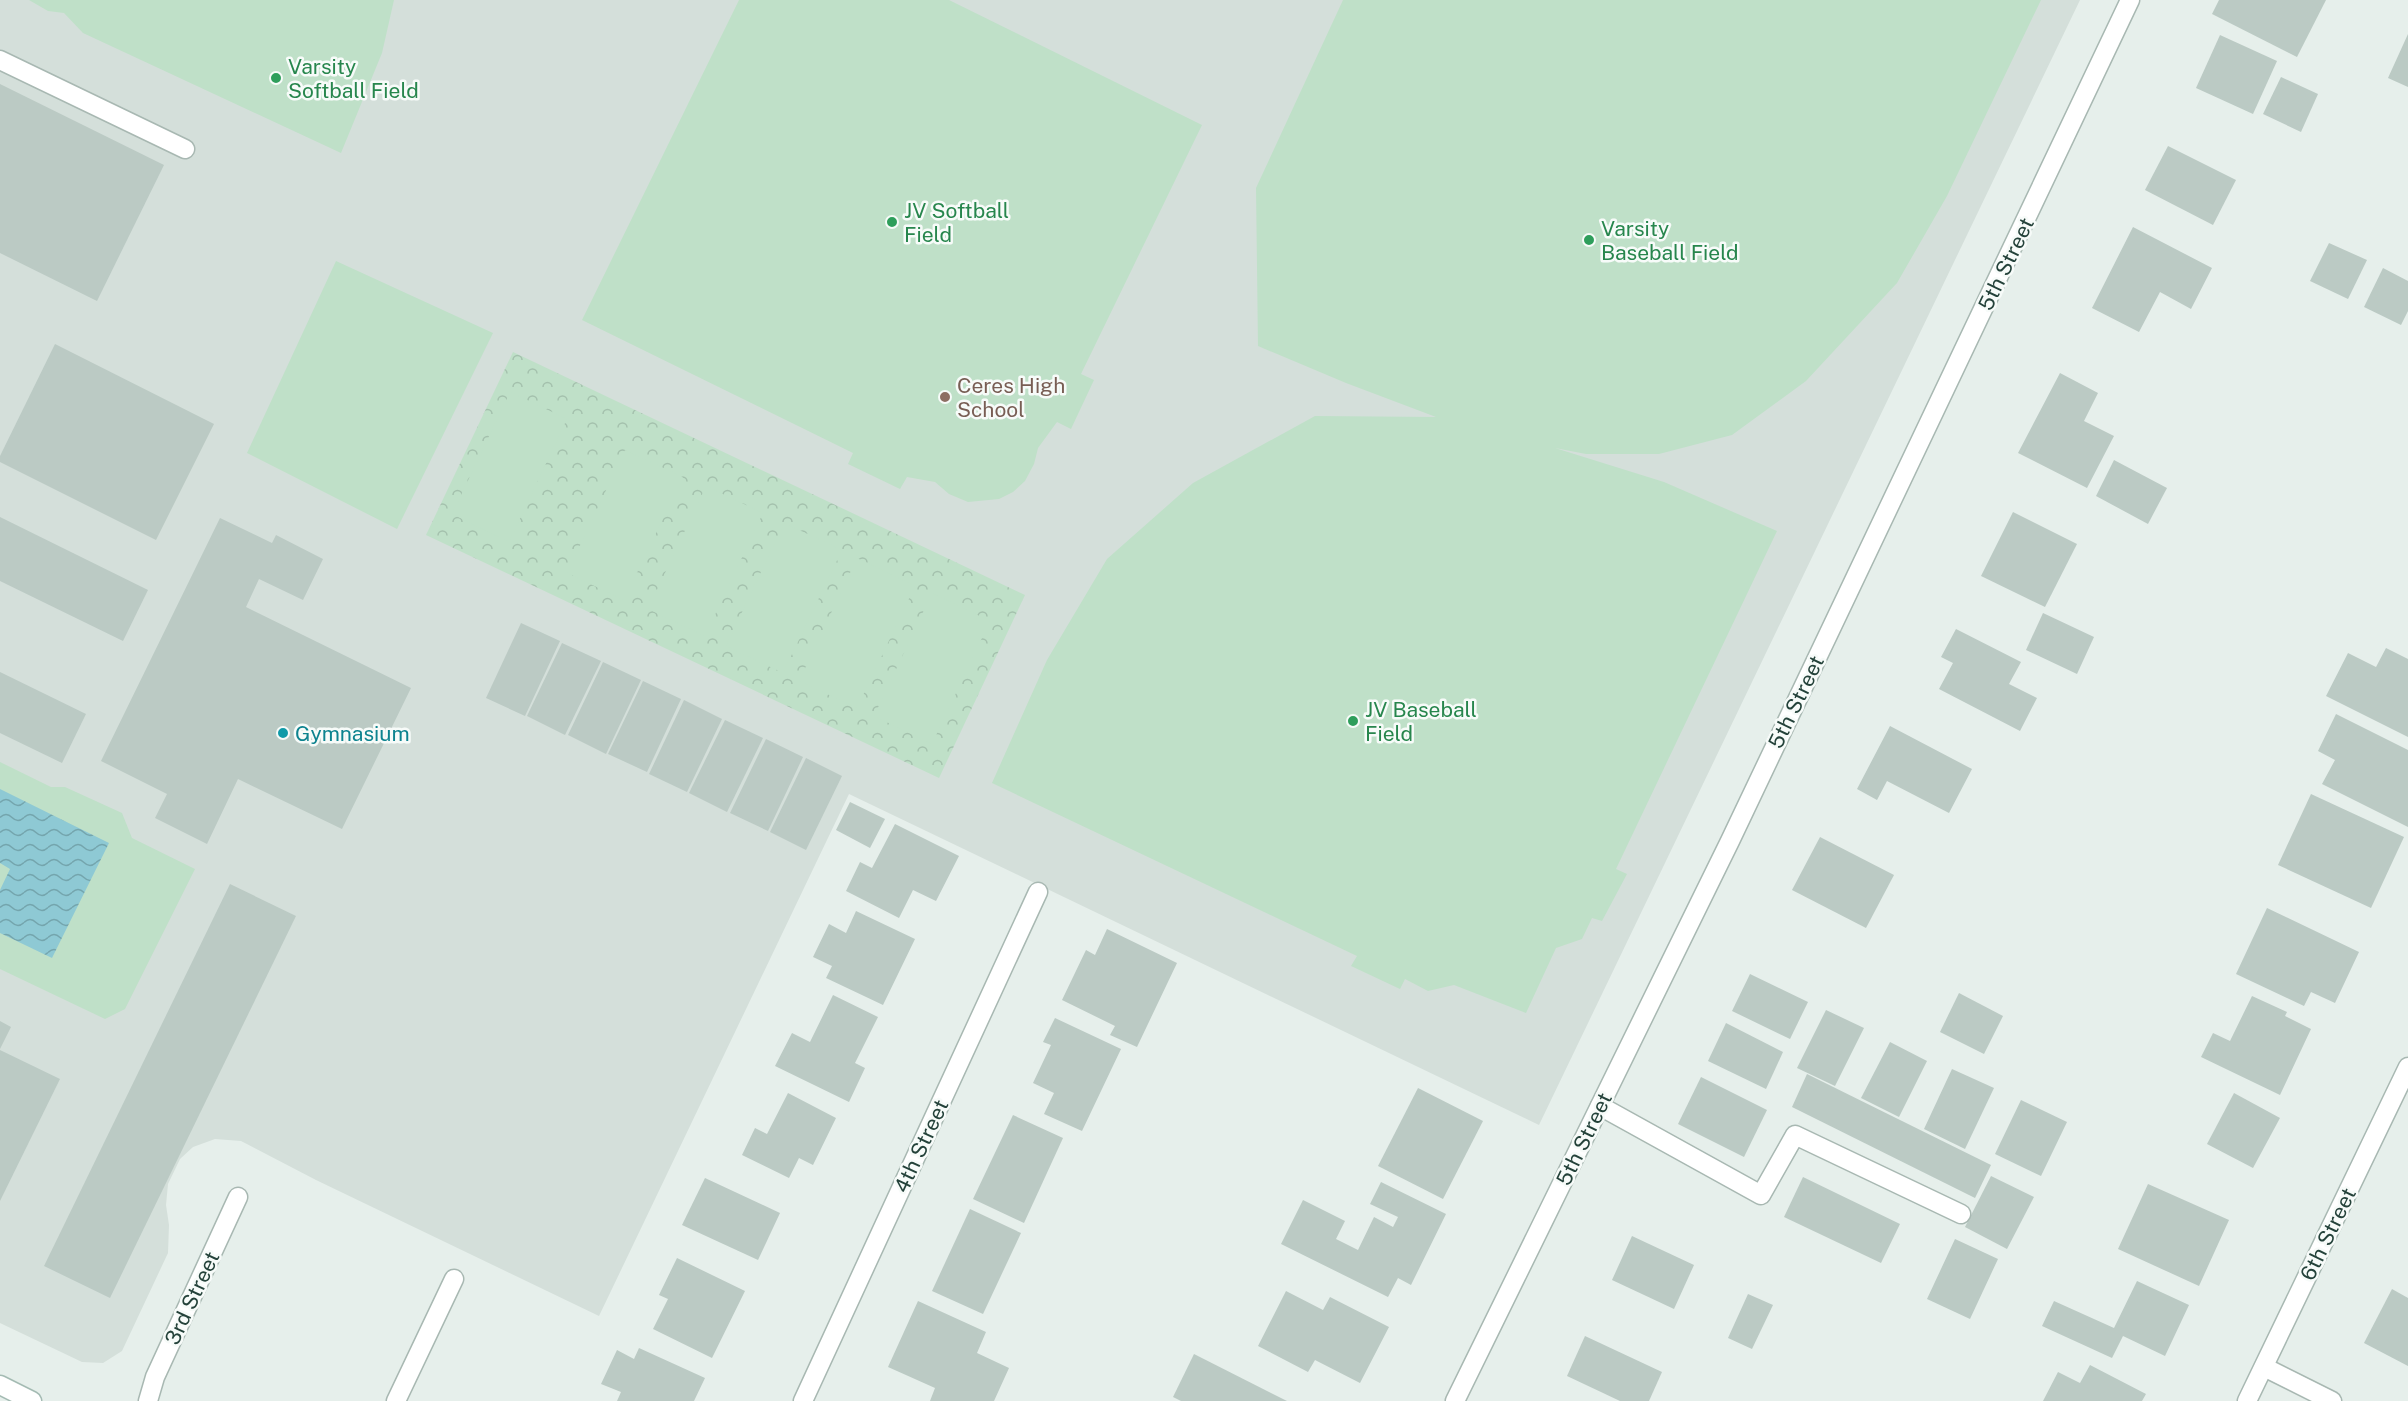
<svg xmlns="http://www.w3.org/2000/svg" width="2408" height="1401" viewBox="0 0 2408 1401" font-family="'Public Sans',sans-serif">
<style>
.built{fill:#d4dfda}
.park{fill:url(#park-crowns)}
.pitch{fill:#bfe0c8}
.water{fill:url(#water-waves)}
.building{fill:#bbcac4}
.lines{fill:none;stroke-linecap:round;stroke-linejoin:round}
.lane-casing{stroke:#a8b8b2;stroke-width:21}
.street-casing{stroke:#a8b8b2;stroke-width:21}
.secondary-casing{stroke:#a4bbb3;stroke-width:21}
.lane{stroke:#fff;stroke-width:18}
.street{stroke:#fff;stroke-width:18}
.secondary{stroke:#fff;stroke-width:18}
.leisure-dot{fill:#2e9e5b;stroke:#f7fbf9;stroke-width:2}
.education-dot{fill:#8d6e63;stroke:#f7fbf9;stroke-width:2}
.culture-dot{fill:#0f9aa8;stroke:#f7fbf9;stroke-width:2}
.labels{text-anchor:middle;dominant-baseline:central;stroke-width:5;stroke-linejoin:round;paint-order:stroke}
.leisure-label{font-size:21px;fill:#27864d;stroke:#f7fbf9;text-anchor:start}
.street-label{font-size:21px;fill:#24423a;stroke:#f7fbf9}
.education-label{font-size:21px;fill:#785e54;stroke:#f7fbf9;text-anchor:start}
.culture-label{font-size:21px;fill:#0d838f;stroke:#f7fbf9;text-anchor:start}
</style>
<defs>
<pattern id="park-crowns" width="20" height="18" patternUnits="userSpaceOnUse" patternTransform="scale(1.5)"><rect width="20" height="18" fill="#bfe0c8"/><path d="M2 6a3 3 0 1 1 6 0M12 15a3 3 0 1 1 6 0" fill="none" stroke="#a4c1ad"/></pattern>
<pattern id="water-waves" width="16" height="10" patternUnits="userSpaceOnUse" patternTransform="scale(1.5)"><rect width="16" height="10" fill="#8ec9d4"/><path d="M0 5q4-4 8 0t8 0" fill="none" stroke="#74a5ad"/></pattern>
</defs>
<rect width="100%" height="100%" fill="#e6efeb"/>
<polygon class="built" points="0,0 2080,0 1539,1125 849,794 599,1316 316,1180 241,1141 215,1139 193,1147 180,1159 168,1184 166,1205 169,1225 168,1253 122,1351 103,1363 82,1362 0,1323"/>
<polygon class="park" points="513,352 1025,595 939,778 426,535"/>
<g class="pitch">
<polygon points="29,0 394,0 382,53 341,153 83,33 64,13 48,11"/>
<polygon points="739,0 949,0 1202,125 1081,374 1094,380 1071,429 1057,422 1038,448 1034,464 1025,481 1013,492 999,499 968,502 949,494 935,482 907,477 900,489 848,464 853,453 582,320"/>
<polygon points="1343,0 2041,0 1947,196 1897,283 1806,381 1732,435 1659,454 1586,454 1555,448 1664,482 1777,531 1616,869 1627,874 1602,921 1592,918 1582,939 1556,948 1526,1013 1454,985 1428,991 1405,979 1400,989 1351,966 1357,956 992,783 1047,660 1107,559 1193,483 1315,416 1436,417 1346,383 1258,346 1256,188"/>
<polygon points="336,261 493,333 397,529 247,453"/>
<polygon points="510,392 567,419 509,542 452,514"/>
<polygon points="625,450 683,477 624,600 567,573"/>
<polygon points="706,486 763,513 705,636 648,609"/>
<polygon points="784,523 842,550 783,673 726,646"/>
<polygon points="857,558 915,586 857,708 799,681"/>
<polygon points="932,593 990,621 932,744 874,716"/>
<polygon points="0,762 51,787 65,787 122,813 132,838 195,869 125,1009 105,1019 0,969"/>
</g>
<polygon class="water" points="0,789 109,843 52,958 0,933 0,890 10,869 0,863"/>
<g class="building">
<polygon points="2219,0 2326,0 2297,57 2212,14"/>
<polygon points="2408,34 2408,87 2388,78"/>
<polygon points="2220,35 2277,61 2253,114 2196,88"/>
<polygon points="2281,77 2318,94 2301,132 2263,114"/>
<polygon points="0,84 164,165 97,301 0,253"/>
<polygon points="2168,146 2236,180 2213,225 2145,190"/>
<polygon points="2133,227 2212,268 2191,309 2160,292 2139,332 2092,308"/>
<polygon points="2329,243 2367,260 2348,299 2310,281"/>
<polygon points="2383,268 2408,281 2408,311 2401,325 2364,307"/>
<polygon points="55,344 214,424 156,540 0,462 0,456"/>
<polygon points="2060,373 2098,393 2084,421 2114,436 2087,488 2018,453"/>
<polygon points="2114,460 2167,488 2148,524 2096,496"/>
<polygon points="2013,512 2077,544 2045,607 1981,576"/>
<polygon points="0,517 148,590 123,641 0,581"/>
<polygon points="220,518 272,543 276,535 323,559 303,600 259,579 246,607 411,688 342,829 238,779 207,844 155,818 167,794 101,761"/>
<polygon points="2043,613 2094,637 2077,674 2026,650"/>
<polygon points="521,623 560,641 525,716 486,698"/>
<polygon points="1956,629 2021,662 2009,684 2037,698 2020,731 1939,689 1953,663 1941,657"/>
<polygon points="562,643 601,661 565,735 527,716"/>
<polygon points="2386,648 2408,659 2408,737 2326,696 2348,653 2376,667"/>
<polygon points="603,662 641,680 606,754 568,735"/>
<polygon points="0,672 86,714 62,763 0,733"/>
<polygon points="643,681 681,699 647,772 608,754"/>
<polygon points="684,700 722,719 687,792 649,774"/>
<polygon points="2336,714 2408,750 2408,827 2322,784 2335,760 2318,751"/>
<polygon points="725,720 763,738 727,812 689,793"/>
<polygon points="1890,726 1972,769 1949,813 1887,781 1877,800 1857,789"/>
<polygon points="766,739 803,757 768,831 730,813"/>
<polygon points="806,758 842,776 806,850 770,832"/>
<polygon points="2311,794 2404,837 2371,908 2278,865"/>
<polygon points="850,802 885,819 870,848 836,830"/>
<polygon points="895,824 959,856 936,901 913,890 899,918 846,891 860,862 872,868"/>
<polygon points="1820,837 1894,875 1866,928 1792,890"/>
<polygon points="230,884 296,916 110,1298 44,1266"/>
<polygon points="2267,908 2359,952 2335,1003 2311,992 2304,1006 2236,974"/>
<polygon points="856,911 915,939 883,1005 826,978 832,966 813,957 829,924 846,933"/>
<polygon points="1107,929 1177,963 1137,1047 1110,1035 1115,1026 1062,1000 1086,950 1095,955"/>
<polygon points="1750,974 1808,1002 1790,1039 1732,1011"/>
<polygon points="1959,993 2003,1016 1984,1054 1940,1032"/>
<polygon points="833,995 878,1017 855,1063 865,1068 849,1102 775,1066 792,1033 810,1042"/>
<polygon points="2252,996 2287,1012 2285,1016 2311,1029 2280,1095 2201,1057 2213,1033 2230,1041"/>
<polygon points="1826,1010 1864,1028 1835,1086 1797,1068"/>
<polygon points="1055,1018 1121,1049 1082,1131 1044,1114 1054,1093 1033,1083 1051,1045 1043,1042"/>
<polygon points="0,1021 11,1027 0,1049"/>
<polygon points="1726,1023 1783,1052 1766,1089 1708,1061"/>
<polygon points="1890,1042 1927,1061 1899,1117 1861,1098"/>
<polygon points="0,1050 60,1079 0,1201"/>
<polygon points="1952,1069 1994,1088 1965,1149 1924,1129"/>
<polygon points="1807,1074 1991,1165 1975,1198 1792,1107"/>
<polygon points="1701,1077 1767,1110 1744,1157 1678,1124"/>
<polygon points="1418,1088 1483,1121 1443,1199 1378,1166"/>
<polygon points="788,1093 836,1118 813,1165 799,1158 789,1178 742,1155 755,1128 767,1134"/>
<polygon points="2234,1093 2280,1118 2253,1168 2207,1144"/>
<polygon points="2021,1100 2067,1122 2041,1176 1995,1154"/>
<polygon points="1013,1115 1063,1138 1024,1223 973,1199"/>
<polygon points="1991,1176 2034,1197 2007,1249 1965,1227"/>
<polygon points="1803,1177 1900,1224 1881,1263 1784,1217"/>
<polygon points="705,1178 780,1213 758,1260 682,1225"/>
<polygon points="1381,1182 1446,1214 1411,1285 1398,1278 1388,1297 1281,1244 1303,1200 1345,1221 1336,1239 1358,1250 1374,1217 1393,1227 1398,1217 1370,1204"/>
<polygon points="2148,1184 2229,1220 2199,1286 2118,1249"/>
<polygon points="970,1209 1021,1233 983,1314 932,1291"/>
<polygon points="1632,1236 1694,1265 1674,1309 1612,1280"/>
<polygon points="1955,1239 1998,1259 1970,1319 1927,1299"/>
<polygon points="677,1258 745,1291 712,1358 653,1329 668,1299 659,1295"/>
<polygon points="2137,1281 2189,1305 2165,1356 2123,1336 2112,1358 2042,1326 2054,1301 2114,1328"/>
<polygon points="2392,1289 2408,1298 2408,1366 2364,1343"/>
<polygon points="1286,1291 1323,1310 1330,1297 1389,1327 1360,1383 1315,1360 1308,1372 1258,1346"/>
<polygon points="1748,1294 1773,1305 1752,1349 1728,1338"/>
<polygon points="918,1301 986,1332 977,1353 1009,1368 994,1401 930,1401 935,1388 888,1367"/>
<polygon points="1585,1336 1662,1372 1649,1401 1620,1401 1567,1376"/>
<polygon points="639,1348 705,1378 694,1401 617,1401 621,1392 601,1384 617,1350 634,1359"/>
<polygon points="1194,1354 1287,1401 1181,1401 1173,1397"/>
<polygon points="2090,1365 2146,1394 2142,1401 2043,1401 2058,1372 2080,1383"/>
</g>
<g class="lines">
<g class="lane-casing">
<g id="lane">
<polyline points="0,60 185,149"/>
<polyline points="1600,1106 1761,1195 1795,1135 1961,1214"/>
<polyline points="396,1401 454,1279"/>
</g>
</g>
<g class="street-casing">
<g id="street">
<polyline points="2264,1367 2332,1401"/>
<polyline points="148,1401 155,1377 238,1197"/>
<polyline points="803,1401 1038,892"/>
<polyline points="1455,1401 1730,841 2130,0"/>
<polyline points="2247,1401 2408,1067"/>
</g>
</g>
<g class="secondary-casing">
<polyline id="secondary" points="0,1385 32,1401"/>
</g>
<use href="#lane" class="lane"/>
<use href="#street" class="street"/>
<use href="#secondary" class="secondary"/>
</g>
<g class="leisure-dot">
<circle cx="276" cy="78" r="6"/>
<circle cx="892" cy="222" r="6"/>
<circle cx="1589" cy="240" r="6"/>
<circle cx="1353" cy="721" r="6"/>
</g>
<circle class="education-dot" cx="945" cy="397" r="6"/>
<circle class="culture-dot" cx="283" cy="733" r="6"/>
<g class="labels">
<g class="leisure-label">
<text x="288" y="66">Varsity<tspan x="288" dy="24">Softball Field</tspan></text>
<text x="904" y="210">JV Softball<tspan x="904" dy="24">Field</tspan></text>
<text x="1601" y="228">Varsity<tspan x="1601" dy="24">Baseball Field</tspan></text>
<text x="1365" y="709">JV Baseball<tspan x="1365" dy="24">Field</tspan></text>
</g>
<g class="street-label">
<text transform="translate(2006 264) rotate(-64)">5th Street</text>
<text transform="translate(1796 702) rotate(-64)">5th Street</text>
<text transform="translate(1584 1139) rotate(-64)">5th Street</text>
<text transform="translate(921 1146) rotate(-65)">4th Street</text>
<text transform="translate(2328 1234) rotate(-64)">6th Street</text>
<text transform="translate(192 1298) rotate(-65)">3rd Street</text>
</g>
<g class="education-label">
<text x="957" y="385">Ceres High<tspan x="957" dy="24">School</tspan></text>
</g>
<g class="culture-label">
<text x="295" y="733">Gymnasium</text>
</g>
</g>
</svg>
